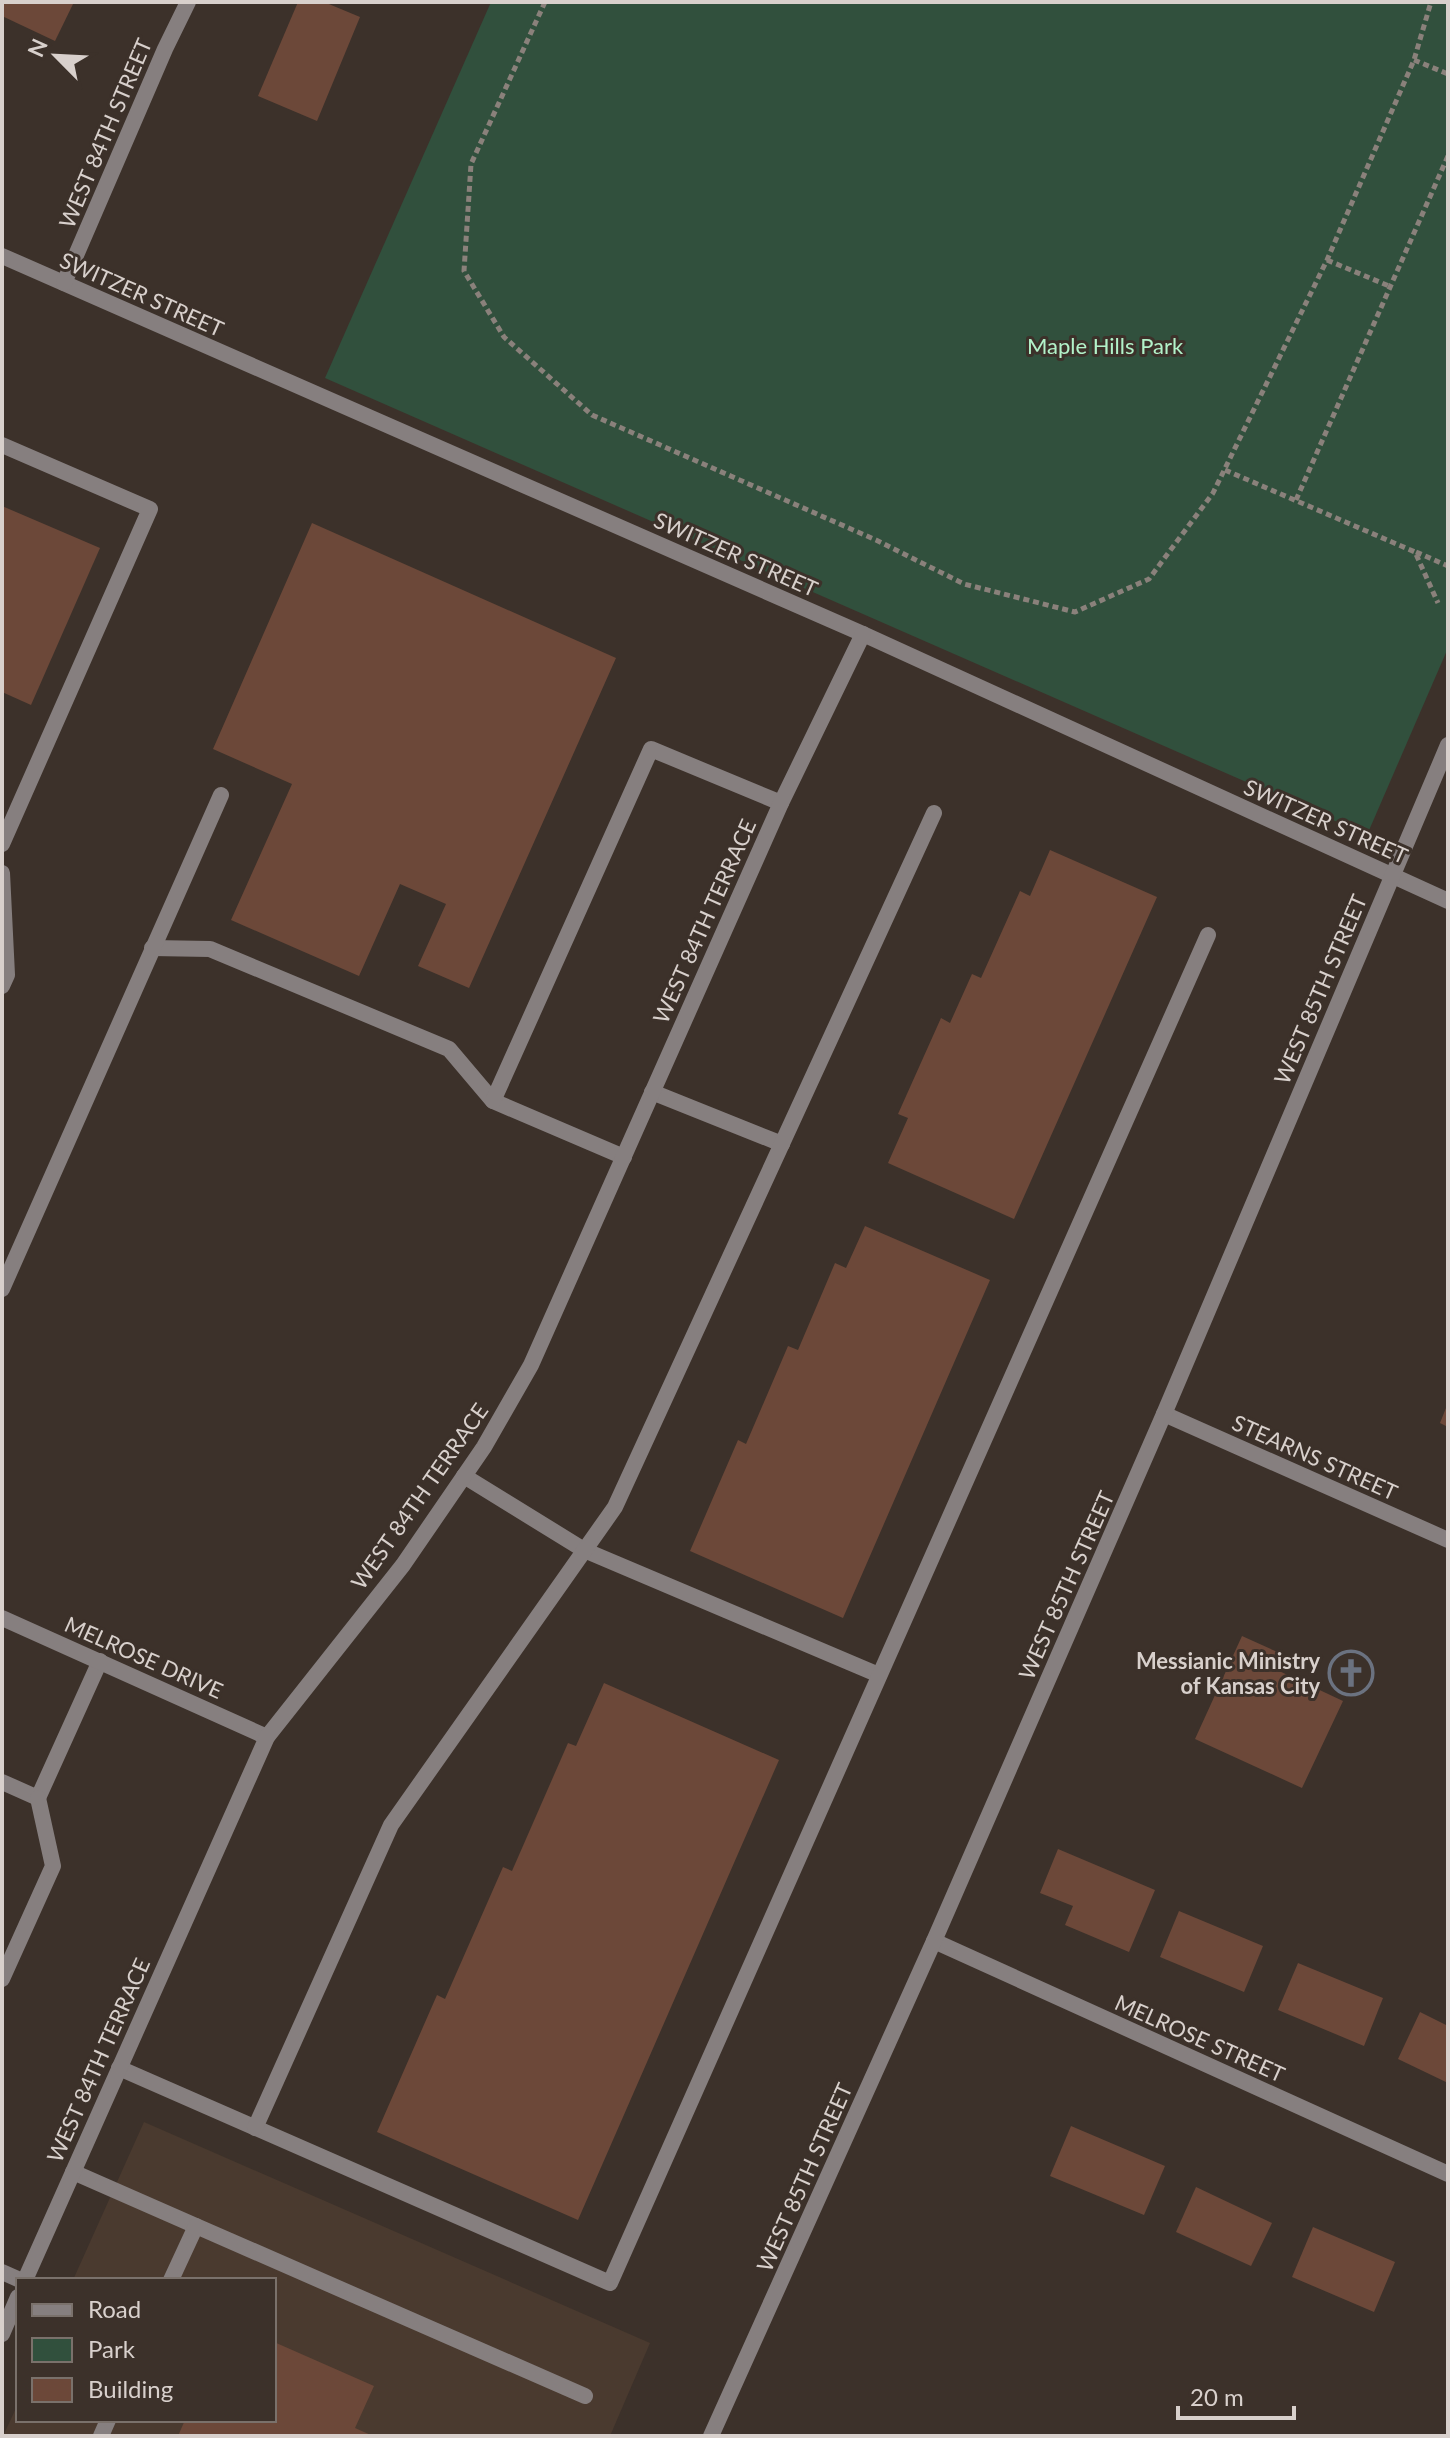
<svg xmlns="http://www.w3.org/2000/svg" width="1450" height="2438" viewBox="0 0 1450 2438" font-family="Lato,sans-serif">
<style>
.industrial{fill:#4a3a2f}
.green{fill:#31503d}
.building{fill:#6c4839}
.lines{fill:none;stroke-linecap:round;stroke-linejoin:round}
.path{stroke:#8a817b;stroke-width:5;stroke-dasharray:6 4;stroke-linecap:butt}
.lane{stroke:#867f7f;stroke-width:16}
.street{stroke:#867f7f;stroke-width:16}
.labels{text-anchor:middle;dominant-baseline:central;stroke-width:6;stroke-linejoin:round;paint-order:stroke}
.street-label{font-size:22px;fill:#d8d0cc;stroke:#3c312a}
.park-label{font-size:22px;fill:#b2f2c9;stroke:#3c312a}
.poi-label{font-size:22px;font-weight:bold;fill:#d8d0cc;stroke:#3c312a;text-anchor:end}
</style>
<rect width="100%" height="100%" fill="#3c312a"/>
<polygon class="industrial" points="144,2122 650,2343 610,2436 3,2436 18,2404 18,2420 274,2420 274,2280 73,2280"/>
<polygon class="green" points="491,2 1448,2 1448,648 1367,835 325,378"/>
<g class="building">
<polygon points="2,2 74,2 55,41 2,16"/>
<polygon points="298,2 324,2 360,17 317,121 258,96"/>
<polygon points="2,506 100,548 31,705 2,692"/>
<polygon points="312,523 616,658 469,988 418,966 446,904 400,884 359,976 231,920 292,784 213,749"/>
<polygon points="1050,850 1157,897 1014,1219 888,1163 908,1118 898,1114 941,1018 950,1023 972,974 981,978 1020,891 1030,896"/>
<polygon points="865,1226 990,1280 843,1618 690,1551 738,1440 746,1444 788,1346 798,1350 835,1263 846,1268"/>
<polygon points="1448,1403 1448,1427 1440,1423"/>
<polygon points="1242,1636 1284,1655 1277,1670 1343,1701 1302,1788 1195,1739"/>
<polygon points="604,1683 779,1760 578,2220 377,2132 437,1995 445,1999 503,1867 512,1871 568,1743 576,1746"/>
<polygon points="1058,1849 1155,1890 1129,1952 1065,1925 1073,1906 1040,1893"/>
<polygon points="1179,1911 1263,1946 1244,1992 1160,1957"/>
<polygon points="1298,1963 1383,1998 1364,2046 1278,2010"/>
<polygon points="1420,2012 1448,2026 1448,2083 1398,2059"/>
<polygon points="1071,2126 1165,2166 1144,2215 1050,2176"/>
<polygon points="1196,2187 1272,2223 1251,2266 1176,2232"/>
<polygon points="1313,2227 1395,2262 1374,2312 1292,2277"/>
<polygon points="274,2342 374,2386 355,2428 373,2436 178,2436 185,2420 274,2420"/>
</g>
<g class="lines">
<g class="path">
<polyline points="545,2 471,164 464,271 504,337 592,415 876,540 964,584 1075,612 1149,579 1213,493 1327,260 1414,60 1431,2"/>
<polyline points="1414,60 1448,74"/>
<polyline points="1327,260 1389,286"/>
<polyline points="1225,470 1415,552 1438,603"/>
<polyline points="1296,500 1448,156"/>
<polyline points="1416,552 1448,566"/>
</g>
<g class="lane">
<polyline points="2,445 150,509 2,844"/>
<polyline points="2,873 7,975 2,986"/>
<polyline points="152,948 210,949 449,1049 493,1101 624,1157"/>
<polyline points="652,1092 782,1144"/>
<polyline points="493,1101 651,749 781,803"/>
<polyline points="2,1289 221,795"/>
<polyline points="464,1476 584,1550 879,1675"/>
<polyline points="2,1782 38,1798 100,1661"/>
<polyline points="2,1979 53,1866 38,1798"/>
<polyline points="119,2068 610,2283 1208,935"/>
<polyline points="255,2128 391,1825 615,1507 934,813"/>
<polyline points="73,2172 196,2226"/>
<polyline points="2,2272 20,2280"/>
<polyline points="171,2280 196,2226 585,2396"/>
<polyline points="101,2436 108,2420"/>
</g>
<g class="street">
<polyline points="2,256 863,634 1448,901"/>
<polyline points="64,283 165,49 188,2"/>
<polyline points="1164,1414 1448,1540"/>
<polyline points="2,1618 267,1737"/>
<polyline points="934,1941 1448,2174"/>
<polyline points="25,2280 267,1737 403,1565 484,1447 531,1365 781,803 863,634"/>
<polyline points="2,2334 18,2297"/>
<polyline points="711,2436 934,1941 1164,1414 1448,745"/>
</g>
</g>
<defs>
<g id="church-ring" transform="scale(2.3)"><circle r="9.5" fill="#3c312a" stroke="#6b7280" stroke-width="1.5"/><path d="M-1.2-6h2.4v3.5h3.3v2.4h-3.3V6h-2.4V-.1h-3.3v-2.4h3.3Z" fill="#6b7280"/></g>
</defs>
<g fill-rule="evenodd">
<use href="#church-ring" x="1351" y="1673"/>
</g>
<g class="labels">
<g class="street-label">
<text transform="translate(105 133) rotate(-67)">WEST 84TH STREET</text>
<text transform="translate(142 294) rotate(24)">SWITZER STREET</text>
<text transform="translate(736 554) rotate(24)">SWITZER STREET</text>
<text transform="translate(1326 821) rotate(24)">SWITZER STREET</text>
<text transform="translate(704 921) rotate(-66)">WEST 84TH TERRACE</text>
<text transform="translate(1320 989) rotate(-67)">WEST 85TH STREET</text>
<text transform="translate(1315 1457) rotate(24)">STEARNS STREET</text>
<text transform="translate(419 1496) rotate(-55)">WEST 84TH TERRACE</text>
<text transform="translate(1066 1585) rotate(-66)">WEST 85TH STREET</text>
<text transform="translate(144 1657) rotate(24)">MELROSE DRIVE</text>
<text transform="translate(1200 2038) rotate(24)">MELROSE STREET</text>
<text transform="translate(98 2060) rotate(-66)">WEST 84TH TERRACE</text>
<text transform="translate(804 2177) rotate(-66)">WEST 85TH STREET</text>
</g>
<g class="park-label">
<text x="1105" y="345">Maple Hills Park</text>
</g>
<g class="poi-label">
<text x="1320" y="1660">Messianic Ministry<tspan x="1320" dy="25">of Kansas City</tspan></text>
</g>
</g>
<rect width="1450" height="2438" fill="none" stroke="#d8d0cc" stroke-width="8"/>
<rect x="16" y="2278" width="260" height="144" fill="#3c312a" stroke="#7a716b" stroke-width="2"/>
<rect x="32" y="2304" width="40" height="12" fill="#867f7f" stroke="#7a716b" stroke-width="2"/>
<text x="88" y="2318" font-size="24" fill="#d8d0cc">Road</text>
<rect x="32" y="2338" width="40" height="24" fill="#31503d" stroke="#7a716b" stroke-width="2"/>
<text x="88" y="2358" font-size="24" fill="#d8d0cc">Park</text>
<rect x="32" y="2378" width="40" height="24" fill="#6c4839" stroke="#7a716b" stroke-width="2"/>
<text x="88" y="2398" font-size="24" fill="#d8d0cc">Building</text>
<g transform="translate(56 56) rotate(294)" stroke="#3c312a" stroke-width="6" paint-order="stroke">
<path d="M0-6L14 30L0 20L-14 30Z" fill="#d8d0cc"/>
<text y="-12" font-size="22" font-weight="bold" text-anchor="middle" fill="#d8d0cc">N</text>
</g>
<path d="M1178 2406v12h116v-12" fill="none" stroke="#d8d0cc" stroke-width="4"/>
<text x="1190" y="2406" font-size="24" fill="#d8d0cc" stroke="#3c312a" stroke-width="6" paint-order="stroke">20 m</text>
</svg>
